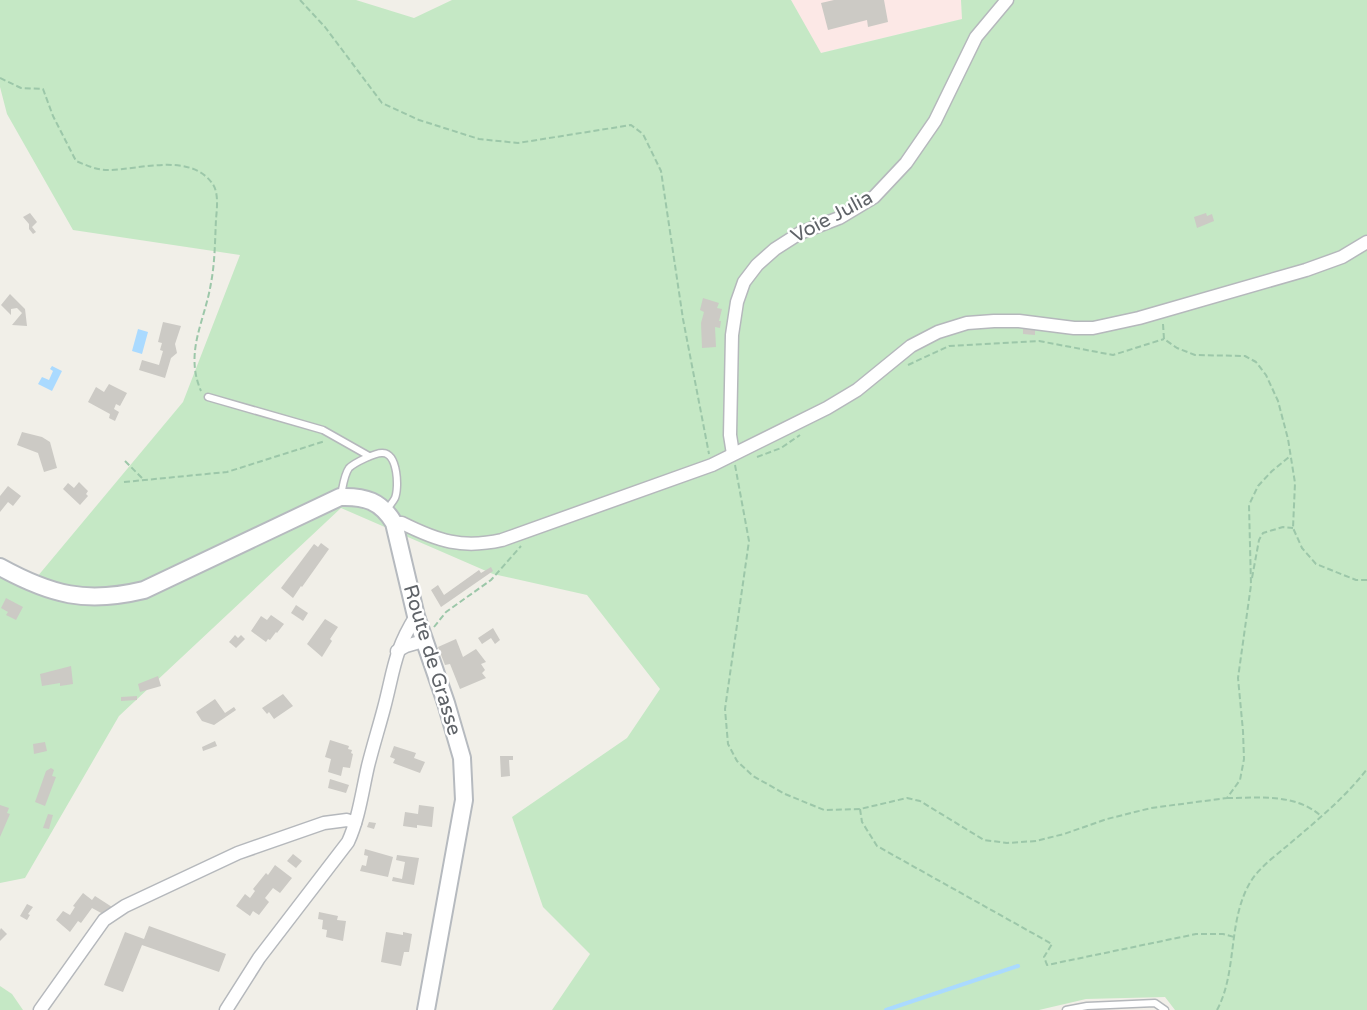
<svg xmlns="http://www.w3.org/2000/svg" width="1367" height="1010" viewBox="0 0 1367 1010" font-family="'Varela Round',sans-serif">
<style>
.medical{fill:#fce8e6}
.green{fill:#c5e8c5}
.water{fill:#aadaff}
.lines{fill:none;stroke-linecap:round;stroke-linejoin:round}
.stream{stroke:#aadaff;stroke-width:4}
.building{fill:#cccac5}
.lane-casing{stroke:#b5b8bc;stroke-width:9}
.street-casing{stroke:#b5b8bc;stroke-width:15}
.secondary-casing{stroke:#b6babf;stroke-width:20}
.path{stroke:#9cc7a9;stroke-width:2;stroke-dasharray:6 3;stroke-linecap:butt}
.lane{stroke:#fff;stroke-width:6}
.street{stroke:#fff;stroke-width:12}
.secondary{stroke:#fff;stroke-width:16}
.labels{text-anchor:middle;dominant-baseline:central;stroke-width:5;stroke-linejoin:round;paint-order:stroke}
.street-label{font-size:20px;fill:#5f6368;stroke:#fff}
</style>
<rect width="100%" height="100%" fill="#f1efe8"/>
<polygon class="medical" points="791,0 961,0 962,19 820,53"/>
<g class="green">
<polygon points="0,0 356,0 414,18 452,0 791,0 821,53 962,19 961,0 1367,0 1367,1010 1175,1010 1165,997 1086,999 1039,1010 552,1010 590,954 543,907 512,817 627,738 660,689 587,595 493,574 341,508 119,716 25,878 0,883 0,576 37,577 183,402 240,255 73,230 7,114 0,87"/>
<polygon points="0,986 12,994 23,1010 0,1010"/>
</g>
<g class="water">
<polygon points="138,329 148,332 142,354 132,351"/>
<polygon points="52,366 62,371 52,391 38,384 42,377 49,380 53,371 50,369"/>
</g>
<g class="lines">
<polyline class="stream" points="886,1010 1018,966"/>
</g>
<g class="building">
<polygon points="834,0 884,0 888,22 868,27 867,20 828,30 821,3"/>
<polygon points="30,213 37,222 32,227 36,232 33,234 29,229 29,224 23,217"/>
<polygon points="1206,213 1207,216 1212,214 1214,221 1197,228 1194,217"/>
<polygon points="10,294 25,309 27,326 12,325 22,313 17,308 11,309 11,315 1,305"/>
<polygon points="703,298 719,303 717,308 722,309 719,321 721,321 720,328 715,327 716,347 702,348 701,323 704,312 700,310"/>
<polygon points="163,322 181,326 175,344 177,353 171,358 165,378 139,370 142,360 159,365 163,351 160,350 162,343 158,342"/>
<polygon points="1023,328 1035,329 1035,335 1023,334"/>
<polygon points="109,384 127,393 120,406 116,404 114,409 119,412 115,421 109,418 110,414 88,402 96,387 104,392"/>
<polygon points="22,432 42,437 50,442 57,468 44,472 38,453 17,445"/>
<polygon points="79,482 88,491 86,494 88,496 80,505 63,489 68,483 74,488"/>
<polygon points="8,486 21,496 13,506 8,502 0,512 0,496"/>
<polygon points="321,543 329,549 302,587 301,586 293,598 281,588 314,544 318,547"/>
<polygon points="491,567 493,571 441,607 431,590 438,585 444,595 479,570 481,573"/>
<polygon points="6,598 23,607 16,620 6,615 8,612 1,608"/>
<polygon points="296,605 308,613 303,621 291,613"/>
<polygon points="271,615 284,624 277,633 276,632 270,640 268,639 266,642 251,631 261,616 267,620"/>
<polygon points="325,619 338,627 330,639 332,641 322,657 307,644"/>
<polygon points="493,628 500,640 495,644 491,638 482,644 478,638"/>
<polygon points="235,635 238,638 241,635 245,639 236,648 229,642"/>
<polygon points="456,639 463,657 476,649 486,662 481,664 485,670 482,673 486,678 460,689 450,664 445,665 438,647"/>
<polygon points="71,666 73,684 60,686 60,683 42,686 40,674"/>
<polygon points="158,676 161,686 140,692 138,684"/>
<polygon points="283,694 293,706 274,719 269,712 267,714 262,708"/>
<polygon points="137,696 137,700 121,701 121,697"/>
<polygon points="215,699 225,713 234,707 236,710 214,725 202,721 196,712"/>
<polygon points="330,740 349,746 348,749 352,750 351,753 353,754 350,768 343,767 341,776 328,772 331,759 325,757"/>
<polygon points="215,741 217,746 203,751 202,747"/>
<polygon points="45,742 47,751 34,754 33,744"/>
<polygon points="394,746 416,753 414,758 425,762 420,773 393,763 395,759 390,757"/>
<polygon points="500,756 513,756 513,760 509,760 510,776 501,777"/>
<polygon points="51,768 54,770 52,776 56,777 45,806 35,802 46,771"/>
<polygon points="330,779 349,785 346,793 328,788"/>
<polygon points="0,805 9,808 7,813 10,814 0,837"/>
<polygon points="419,805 434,807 432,827 417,825 417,828 403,826 405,812 418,814"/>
<polygon points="48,814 53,815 49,829 43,828"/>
<polygon points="369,822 376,823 374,829 367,827"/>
<polygon points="365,849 393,857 388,877 360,871 362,865 366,866 368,856 364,855"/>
<polygon points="293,854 302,861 296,868 287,861"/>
<polygon points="397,855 419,858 414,885 392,881 393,877 402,879 405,862 396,860"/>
<polygon points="275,865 292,878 280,893 273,888 265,898 269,902 259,915 253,911 250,916 236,906 245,894 250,898 255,891 253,889 266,873 268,875"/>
<polygon points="83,893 92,900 95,896 112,907 103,914 92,908 81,923 78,921 70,932 56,920 63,911 70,915 75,907 73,906"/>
<polygon points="27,904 33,907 28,914 30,915 27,920 20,916"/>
<polygon points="319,912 338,916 337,920 346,921 343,941 326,937 327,930 322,929 323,920 318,919"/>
<polygon points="149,926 226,954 219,972 142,945 123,992 104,985 125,932 144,939"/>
<polygon points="1,928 7,934 0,941 0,930"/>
<polygon points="386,932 403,935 403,932 412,934 409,952 404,952 401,966 381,962"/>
</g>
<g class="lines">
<g class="lane-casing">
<g id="lane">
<polyline points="208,397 323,430 369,456"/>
<path d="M341,495C343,486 344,475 349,468C354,463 376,452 383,453C398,454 399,488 395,498C393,502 389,506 387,510"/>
<polyline points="1066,1010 1087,1006 1155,1003 1165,1010"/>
</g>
</g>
<g class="street-casing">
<g id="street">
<polyline points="733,454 730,435 732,335 737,302 744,282 757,265 775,249 800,233 839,218 874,197 906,163 935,121 976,37 1007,0"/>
<path d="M394,523H402C438,541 462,549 502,540L712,465L827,408L857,390L911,346L938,332L967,323L994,321H1019L1074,328H1093L1139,318L1306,270L1342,257L1367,242"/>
<polyline points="397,651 406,646 423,641"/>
<polyline points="40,1010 104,920 125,906 238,853 324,823 347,820 355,823"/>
<path d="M226,1010L259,958L348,842C359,818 362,792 368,766C373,746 379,727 384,708C394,670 394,651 416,616"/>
</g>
</g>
<g class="secondary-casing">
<path id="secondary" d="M0,567C51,595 86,604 144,590L340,497C365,496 381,501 394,523L416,616L446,703L462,758L464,800L426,1010"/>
</g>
<g class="path">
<polyline points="300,0 325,27 382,103 419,120 479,139 518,143 631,125 643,134 661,171 683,319 709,454"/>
<path d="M0,78L21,88L43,89L53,116L76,161C86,165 96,170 107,170C139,170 189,152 212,183C219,192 217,208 216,219C215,240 215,262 211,283C205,321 184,352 201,391"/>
<polyline points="1163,324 1164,339 1177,348 1195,355 1245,356 1256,362 1266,375 1278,401 1288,439 1295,483 1293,528 1302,548 1316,564 1356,580 1367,580"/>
<polyline points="908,365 949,346 1039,341 1113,355 1164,339"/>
<polyline points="757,457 781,448 800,435"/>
<polyline points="125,461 144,480"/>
<polyline points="735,465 749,541 725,709 728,744 737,761 753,776 785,794 824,810 860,809 907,798 920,801 984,840 1007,843 1036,841 1064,834 1107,819 1151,808 1227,798 1240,780 1244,759 1243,731 1238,678 1251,585 1249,505 1258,486 1272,471 1289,457"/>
<polyline points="124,482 227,472 325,441"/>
<polyline points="1252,578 1259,540 1263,533 1283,527 1293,528"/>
<polyline points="434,627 446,612 491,580 521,546"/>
<path d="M1227,798C1260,798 1295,793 1321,816"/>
<polyline points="860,809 862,822 877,846 1052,944 1044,957 1047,965 1196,934 1223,934 1234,937"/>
<path d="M1217,1010C1238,971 1227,920 1251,881C1259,868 1275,856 1287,846C1315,822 1344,799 1367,769"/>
</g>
<use href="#lane" class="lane"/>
<use href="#street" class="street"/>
<use href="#secondary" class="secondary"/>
</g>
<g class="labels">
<g class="street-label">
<text transform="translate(832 217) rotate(-28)">Voie Julia</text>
<text transform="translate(432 660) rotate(73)">Route de Grasse</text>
</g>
</g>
</svg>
